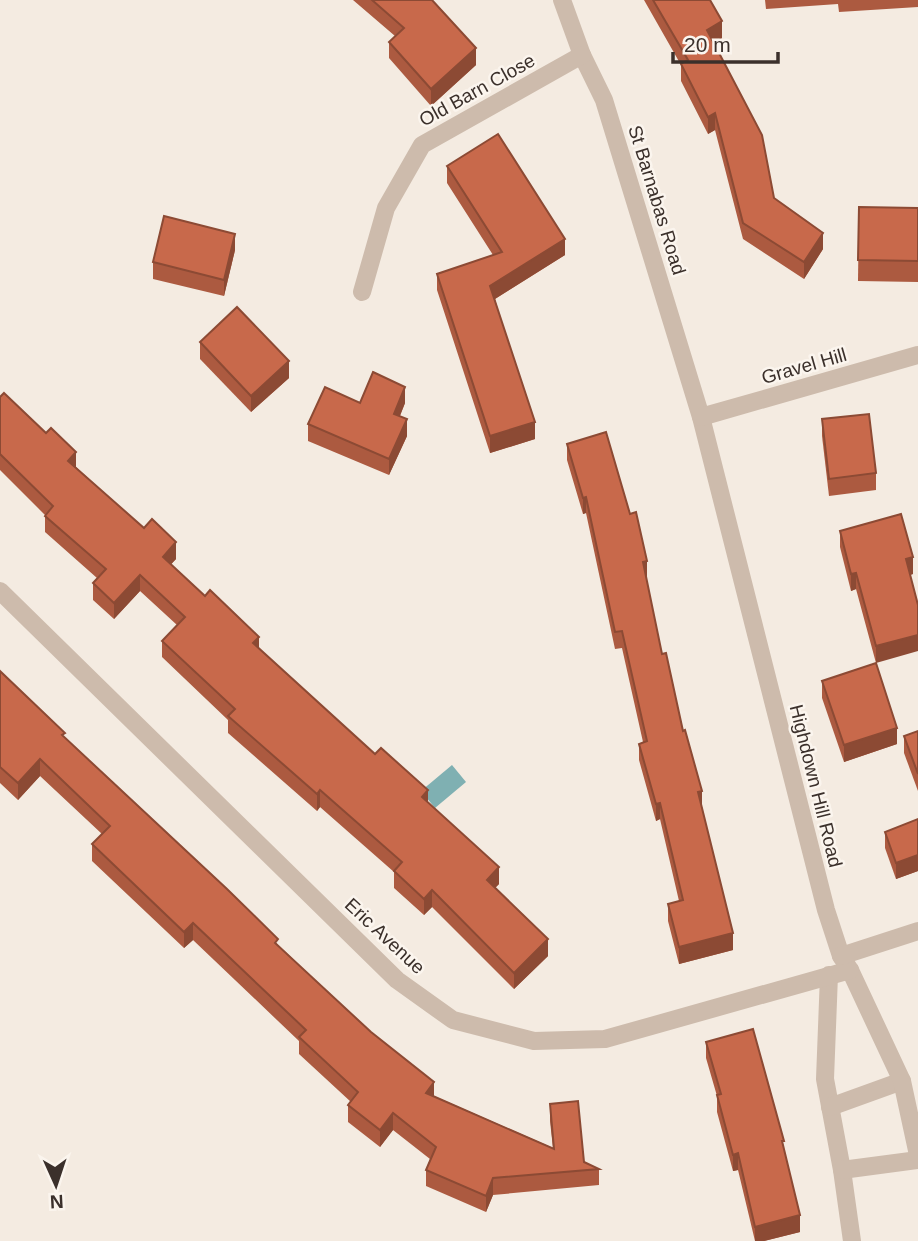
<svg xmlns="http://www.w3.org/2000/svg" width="918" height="1241" viewBox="0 0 918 1241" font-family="Helvetica,sans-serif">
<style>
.water{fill:#7fb0b2}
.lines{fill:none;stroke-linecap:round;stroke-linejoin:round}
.lane{stroke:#cdbbac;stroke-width:18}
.street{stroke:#cdbbac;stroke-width:18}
.wall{fill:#ac5a40}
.shaded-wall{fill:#8c4a34}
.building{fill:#c8694b;stroke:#8c4a34;stroke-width:2}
.labels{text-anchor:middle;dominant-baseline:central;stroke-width:5;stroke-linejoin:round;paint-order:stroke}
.street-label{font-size:19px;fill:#3b302b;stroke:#fbf5ee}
</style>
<rect width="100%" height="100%" fill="#f4ebe1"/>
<polygon class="water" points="452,765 466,782 435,808 421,791"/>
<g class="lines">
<g class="lane">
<polyline points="829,975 825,1079 842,1170 852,1241"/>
<polyline points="830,1107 902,1081"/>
<polyline points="842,1170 918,1160"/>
</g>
<g class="street">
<polyline points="562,0 582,55 604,100 701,417 826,910 841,956 850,970 902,1081 918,1155"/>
<polyline points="362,292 386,208 422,145 582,55"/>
<polyline points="701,417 918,355"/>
<polyline points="0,591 397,980 453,1020 534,1041 605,1039 850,970"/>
<polyline points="841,956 918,931"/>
</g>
</g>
<g class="wall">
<polygon points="353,0 432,0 476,65 431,106 389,58 389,42 395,36"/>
<polygon points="644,0 710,0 722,38 714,43 774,198 823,249 804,279 743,239 715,130 708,134 681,81 681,65"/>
<polygon points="765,0 918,0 918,7 839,12 838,4 766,9"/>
<polygon points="447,166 565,255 495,299 535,439 490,453 437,290 437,274 493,255 447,183"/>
<polygon points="859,207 918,208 918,282 858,281"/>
<polygon points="235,250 224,296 153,279 153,262"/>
<polygon points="200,342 289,378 251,412 200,359"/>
<polygon points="0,397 176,559 171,564 259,649 428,802 499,884 495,888 548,956 514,989 432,907 424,915 394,888 394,872 320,807 317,811 228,733 228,720 162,657 162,641 177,625 140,591 114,619 93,600 93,583 97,578 45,532 45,515 0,470"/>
<polygon points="360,403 405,403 400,416 407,436 389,475 308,441 308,424"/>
<polygon points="822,419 876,473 876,490 829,496 822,436"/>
<polygon points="567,444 647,578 646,578 662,654 683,731 702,808 733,950 679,964 668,921 668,904 679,901 660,819 656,821 639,760 639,744 643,742 622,648 615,649 586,513 583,514 567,460"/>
<polygon points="840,531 913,574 910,575 876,663 856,589 851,591 840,547"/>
<polygon points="0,671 65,738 434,1096 553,1148 550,1121 550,1104 584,1162 599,1169 599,1185 493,1195 486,1212 426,1186 426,1170 430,1159 393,1130 380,1147 348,1122 348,1105 351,1102 299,1054 299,1041 193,940 184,948 92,861 92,844 102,834 40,776 18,800 0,783"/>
<polygon points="822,681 897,744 844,762 822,698"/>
<polygon points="918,731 918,791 904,753 904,736"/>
<polygon points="918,819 918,871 896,879 885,848 885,832"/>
<polygon points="706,1042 784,1152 800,1232 764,1241 755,1241 738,1170 733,1171 717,1112 717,1096 706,1058"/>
</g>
<g class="shaded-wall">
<polygon points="722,21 722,38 707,46 707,30"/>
<polygon points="476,48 476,65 431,106 431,89"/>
<polygon points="715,113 715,130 708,134 708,117"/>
<polygon points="823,233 823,249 804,279 804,262"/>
<polygon points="235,234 235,250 224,296 224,280"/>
<polygon points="565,239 565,255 490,302 490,286"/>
<polygon points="289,361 289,378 251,412 251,396"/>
<polygon points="405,387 405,403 394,430 394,414"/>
<polygon points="407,419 407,436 389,475 389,459"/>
<polygon points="535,422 535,439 490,453 490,436"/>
<polygon points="76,452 76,469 68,461"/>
<polygon points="586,497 586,513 583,514 583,498"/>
<polygon points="176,542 176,559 163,573 163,557"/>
<polygon points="913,557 913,574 906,576 906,559"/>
<polygon points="647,561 647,578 643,579 643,562"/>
<polygon points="856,573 856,589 851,591 851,574"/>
<polygon points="140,575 140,591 114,619 114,603"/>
<polygon points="918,635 918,651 876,663 876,646"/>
<polygon points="259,637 259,654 253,643"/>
<polygon points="897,728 897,744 844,762 844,745"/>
<polygon points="40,759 40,776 18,800 18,783"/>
<polygon points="320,790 320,807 317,811 317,794"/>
<polygon points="428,790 428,807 422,797"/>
<polygon points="702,791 702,808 698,792"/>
<polygon points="660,803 660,819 656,821 656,804"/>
<polygon points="918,855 918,871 896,879 896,863"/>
<polygon points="499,867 499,884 487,896 487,880"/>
<polygon points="432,890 432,907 424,915 424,899"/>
<polygon points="193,923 193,940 184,948 184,932"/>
<polygon points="733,933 733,950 679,964 679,947"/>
<polygon points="548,939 548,956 514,989 514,973"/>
<polygon points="434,1082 434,1099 426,1093"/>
<polygon points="393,1113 393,1130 380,1147 380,1130"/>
<polygon points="738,1153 738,1170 733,1171 733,1155"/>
<polygon points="493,1178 493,1195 486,1212 486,1196"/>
<polygon points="800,1215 800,1232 764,1241 755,1241 755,1227"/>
</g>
<g class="building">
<polygon points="372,0 432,0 476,48 431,89 389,42 404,28"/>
<polygon points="653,0 710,0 722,21 707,30 762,135 774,198 823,233 804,262 743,223 715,113 708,117 681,64 688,60"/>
<polygon points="498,134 565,239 490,286 535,422 490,436 437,274 502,252 447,166"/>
<polygon points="859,207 918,208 918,261 858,260"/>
<polygon points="164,216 235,234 224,280 153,262"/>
<polygon points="237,307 289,361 251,396 200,342"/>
<polygon points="373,372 405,387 394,414 407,419 389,459 308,424 325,387 360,403"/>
<polygon points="4,393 46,433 51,428 76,452 68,461 144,528 152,519 176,542 163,557 205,596 210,590 259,637 253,643 375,754 381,748 428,790 422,797 499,867 487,880 548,939 514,973 432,890 424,899 394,871 402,862 320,790 317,794 228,716 235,709 162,641 185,617 140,575 114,603 93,583 106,569 45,516 53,506 0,454 0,397"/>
<polygon points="869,414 876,473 829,479 822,419"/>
<polygon points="606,432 630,514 636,512 647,561 643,562 662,654 666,653 683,731 685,730 702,791 698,792 733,933 679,947 668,904 683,900 660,803 656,804 639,744 647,741 622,631 615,632 586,497 583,498 567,444"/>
<polygon points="901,514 913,557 906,559 918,605 918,635 876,646 856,573 851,574 840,531"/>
<polygon points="876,663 897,728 844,745 822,681"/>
<polygon points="0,671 65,733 62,735 227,889 278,939 275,943 371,1032 434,1082 426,1093 554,1149 550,1104 578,1101 584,1162 599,1169 493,1178 486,1196 426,1170 436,1147 393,1113 380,1130 348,1105 358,1092 299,1037 306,1030 193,923 184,932 92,844 110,826 40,759 18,783 0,767"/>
<polygon points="918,731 918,774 904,736"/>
<polygon points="918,819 918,855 896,863 885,832"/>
<polygon points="753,1029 784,1141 782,1141 800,1215 755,1227 738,1153 733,1155 717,1095 721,1094 706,1042"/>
</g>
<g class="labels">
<g class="street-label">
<text transform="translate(477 90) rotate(-29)">Old Barn Close</text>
<text transform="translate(657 200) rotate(73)">St Barnabas Road</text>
<text transform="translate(804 366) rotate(-16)">Gravel Hill</text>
<text transform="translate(816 786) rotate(76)">Highdown Hill Road</text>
<text transform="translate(385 936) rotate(43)">Eric Avenue</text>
</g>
</g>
<g transform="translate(56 1185) rotate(177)" stroke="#fbf5ee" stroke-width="5" paint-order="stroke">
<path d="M0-5L12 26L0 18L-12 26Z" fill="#3b302b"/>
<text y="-10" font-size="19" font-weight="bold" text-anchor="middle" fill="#3b302b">N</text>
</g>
<path d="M673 52v10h105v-10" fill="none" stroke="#3b302b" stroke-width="3.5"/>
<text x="684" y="52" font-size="21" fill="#3b302b" stroke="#fbf5ee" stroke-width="5" paint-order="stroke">20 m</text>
</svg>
